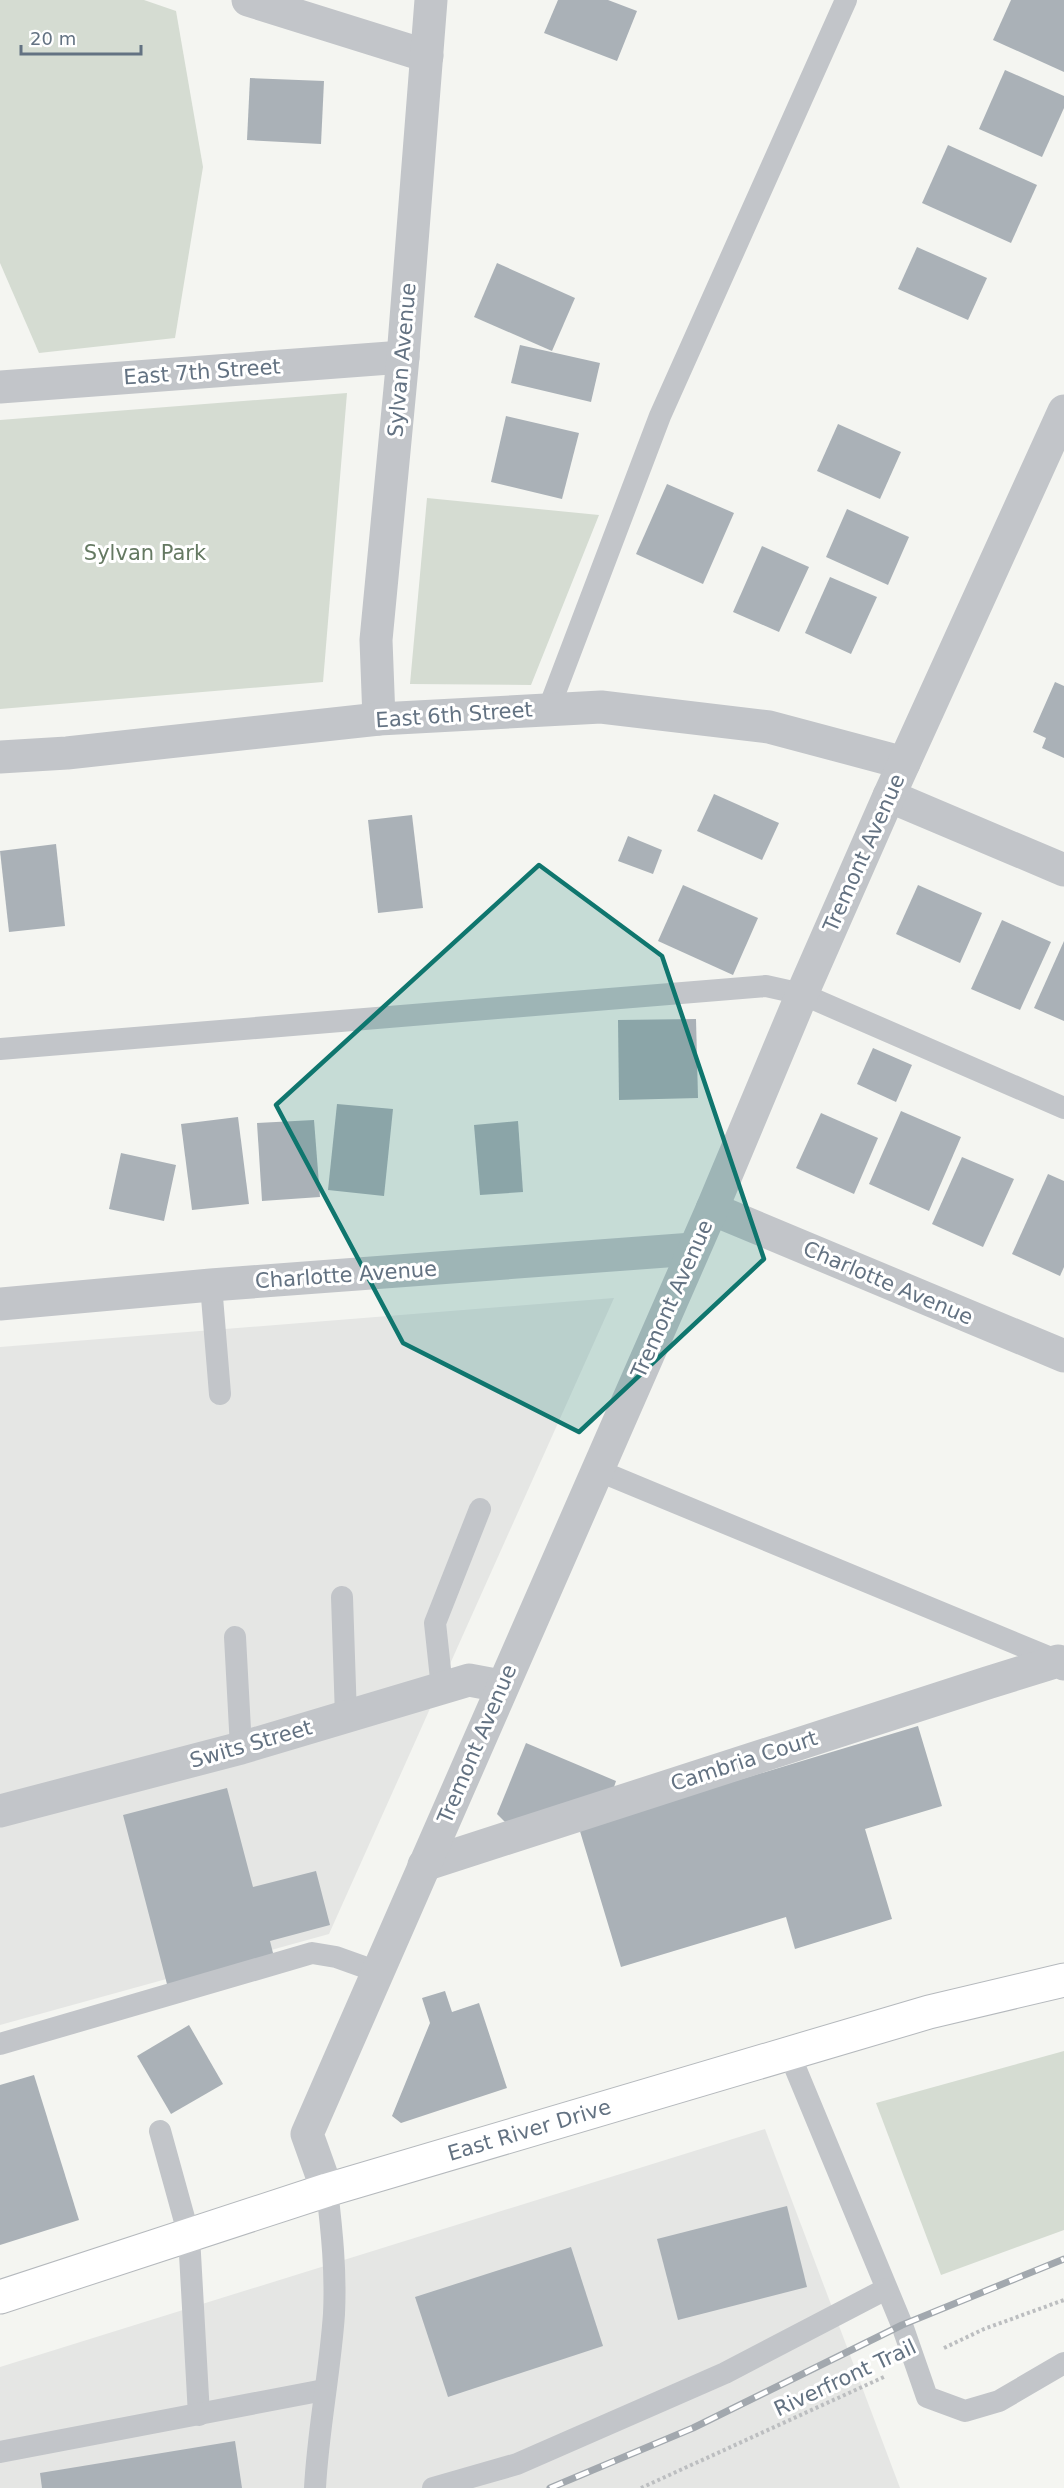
<svg xmlns="http://www.w3.org/2000/svg" width="1064" height="2488" viewBox="0 0 1064 2488" font-family="'DejaVu Sans',sans-serif">
<style>
.built{fill:#e5e6e4}
.green{fill:#d5dcd2}
.building{fill:#aab1b7}
.lines{fill:none;stroke-linecap:round;stroke-linejoin:round}
.primary-casing{stroke:#b5b9bd;stroke-width:35}
.path{stroke:#bcbec0;stroke-width:4;stroke-dasharray:3 3;stroke-linecap:butt}
.lane{stroke:#c2c5c9;stroke-width:22}
.street{stroke:#c2c5c9;stroke-width:33}
.primary{stroke:#fff;stroke-width:33}
.rail-casing{stroke:#a2a8ae;stroke-width:7}
.rail{stroke:#fff;stroke-width:4.5;stroke-dasharray:14;stroke-linecap:butt}
.marked{fill:#0f766e;fill-opacity:0.2;stroke:#0f766e;stroke-width:4.5;stroke-linejoin:round}
.labels{text-anchor:middle;dominant-baseline:central;stroke-width:6;stroke-linejoin:round;paint-order:stroke}
.street-label{font-size:21px;fill:#637282;stroke:#fff}
.park-label{font-size:21px;fill:#657962;stroke:#fff}
</style>
<rect width="100%" height="100%" fill="#f4f5f1"/>
<g class="built">
<polygon points="614,1298 329,1934 0,2025 0,1347"/>
<polygon points="765,2129 900,2488 0,2488 0,2367"/>
</g>
<g class="green">
<polygon points="0,0 144,0 176,11 203,167 175,338 39,353 0,263"/>
<polygon points="347,393 323,682 0,709 0,420"/>
<polygon points="427,498 599,515 531,685 410,684"/>
<polygon points="1064,2051 1064,2230 941,2275 876,2103"/>
</g>
<g class="building">
<polygon points="558,0 608,0 637,11 617,61 544,33"/>
<polygon points="1011,0 1064,0 1064,72 993,40"/>
<polygon points="1005,70 1064,96 1064,108 1042,157 979,129"/>
<polygon points="250,78 324,81 321,144 247,140"/>
<polygon points="948,145 1037,185 1011,243 922,203"/>
<polygon points="917,247 987,278 968,320 898,289"/>
<polygon points="497,263 575,298 552,351 474,317"/>
<polygon points="520,345 600,363 591,402 511,383"/>
<polygon points="506,416 579,433 562,499 491,482"/>
<polygon points="838,424 901,452 880,499 817,471"/>
<polygon points="667,484 734,513 703,584 636,554"/>
<polygon points="847,509 909,537 888,585 826,557"/>
<polygon points="762,546 809,567 779,632 733,612"/>
<polygon points="830,577 877,597 851,654 805,633"/>
<polygon points="1055,682 1064,686 1064,758 1042,748 1046,738 1033,732"/>
<polygon points="714,794 779,823 762,860 697,831"/>
<polygon points="412,815 423,908 378,913 368,820"/>
<polygon points="628,836 662,850 653,874 618,861"/>
<polygon points="56,844 65,926 9,932 0,851"/>
<polygon points="683,885 758,918 733,975 658,941"/>
<polygon points="918,885 982,913 960,963 896,934"/>
<polygon points="1002,920 1051,942 1020,1010 971,989"/>
<polygon points="1064,941 1064,1021 1034,1008"/>
<polygon points="696,1019 698,1098 619,1100 618,1020"/>
<polygon points="873,1048 912,1065 896,1102 857,1084"/>
<polygon points="337,1104 393,1109 384,1196 328,1190"/>
<polygon points="901,1111 961,1137 929,1211 869,1184"/>
<polygon points="821,1113 878,1138 854,1194 796,1168"/>
<polygon points="238,1117 249,1204 192,1210 181,1124"/>
<polygon points="314,1120 320,1197 262,1201 257,1123"/>
<polygon points="518,1121 523,1192 480,1195 474,1125"/>
<polygon points="121,1153 176,1165 164,1221 109,1209"/>
<polygon points="962,1157 1014,1179 983,1247 932,1224"/>
<polygon points="1048,1174 1064,1181 1064,1267 1060,1276 1012,1254"/>
<polygon points="918,1726 942,1806 865,1829 892,1919 795,1949 786,1917 621,1967 579,1828"/>
<polygon points="526,1743 616,1781 613,1790 506,1823 497,1814"/>
<polygon points="227,1788 253,1887 316,1871 330,1925 270,1941 275,1961 168,1988 123,1815"/>
<polygon points="445,1991 452,2012 479,2003 507,2088 401,2123 392,2116 430,2023 422,1998"/>
<polygon points="189,2025 223,2084 171,2114 137,2056"/>
<polygon points="34,2075 79,2220 0,2245 0,2085"/>
<polygon points="787,2206 807,2287 678,2320 657,2239"/>
<polygon points="571,2247 603,2346 448,2397 415,2297"/>
<polygon points="235,2441 242,2488 42,2488 40,2473"/>
</g>
<g class="lines">
<g class="primary-casing">
<g id="primary">
<path id="s1" d="M0,2297L327,2190L929,2012L1064,1980"/>
</g>
</g>
<g class="path">
<polyline points="944,2348 984,2329 1064,2300"/>
<polyline points="641,2488 886,2376"/>
</g>
<g class="lane">
<polyline points="549,708 660,416 846,0"/>
<polyline points="0,1049 766,986 802,994 1064,1108"/>
<polyline points="211,1285 220,1394"/>
<polyline points="597,1470 1058,1661"/>
<polyline points="342,1597 346,1717"/>
<polyline points="235,1637 241,1748"/>
<polyline points="442,1688 435,1623 480,1509"/>
<polyline points="0,2044 312,1953 336,1957 378,1972"/>
<polyline points="789,2053 902,2325 927,2397 965,2411 999,2401 1064,2363"/>
<polyline points="160,2131 189,2236 199,2415"/>
<polyline points="0,2452 324,2390"/>
<path d="M315,2488C318,2430 330,2372 334,2314C336,2272 332,2232 327,2190"/>
<polyline points="433,2488 517,2464 725,2373 886,2289"/>
</g>
<g class="street">
<polyline points="248,0 427,56"/>
<polyline points="0,387 403,357"/>
<polyline points="379,719 376,640 403,357 431,0"/>
<polyline points="0,757 67,753 379,719 601,707 769,727 904,763"/>
<polyline points="889,796 1064,870"/>
<polyline points="712,1209 1064,1356"/>
<polyline points="0,1304 211,1285 693,1249"/>
<polyline points="0,1811 241,1748 469,1680 501,1686"/>
<polyline points="424,1865 987,1683 1058,1661 1064,1664"/>
<polyline points="327,2190 307,2134 712,1209 802,994 889,796 1064,411"/>
</g>
<use href="#primary" class="primary"/>
<g class="rail-casing">
<polyline id="rail" points="550,2488 693,2428 902,2325 1064,2259"/>
</g>
<use href="#rail" class="rail"/>
</g>
<path class="marked" d="M539,865L662,956L764,1259L579,1432L403,1343L276,1105Z"/>
<g class="labels">
<g class="street-label">
<text transform="translate(402 360) rotate(-85)">Sylvan Avenue</text>
<text transform="translate(202 372) rotate(-4)">East 7th Street</text>
<text transform="translate(454 715) rotate(-4)">East 6th Street</text>
<text transform="translate(864 853) rotate(-66)">Tremont Avenue</text>
<text transform="translate(346 1275) rotate(-4)">Charlotte Avenue</text>
<text transform="translate(888 1283) rotate(23)">Charlotte Avenue</text>
<text transform="translate(672 1299) rotate(-66)">Tremont Avenue</text>
<text transform="translate(251 1744) rotate(-16)">Swits Street</text>
<text transform="translate(477 1744) rotate(-67)">Tremont Avenue</text>
<text transform="translate(744 1761) rotate(-18)">Cambria Court</text>
<text stroke="none"><textPath href="#s1" startOffset="555">East River Drive</textPath></text>
<text transform="translate(845 2378) rotate(-25)">Riverfront Trail</text>
</g>
<g class="park-label">
<text x="145" y="553">Sylvan Park</text>
</g>
</g>
<path d="M21 45v9h120v-9" fill="none" stroke="#637282" stroke-width="3"/>
<text x="30" y="45" font-size="18" fill="#637282" stroke="#ffffff" stroke-width="4.5" paint-order="stroke">20 m</text>
</svg>
